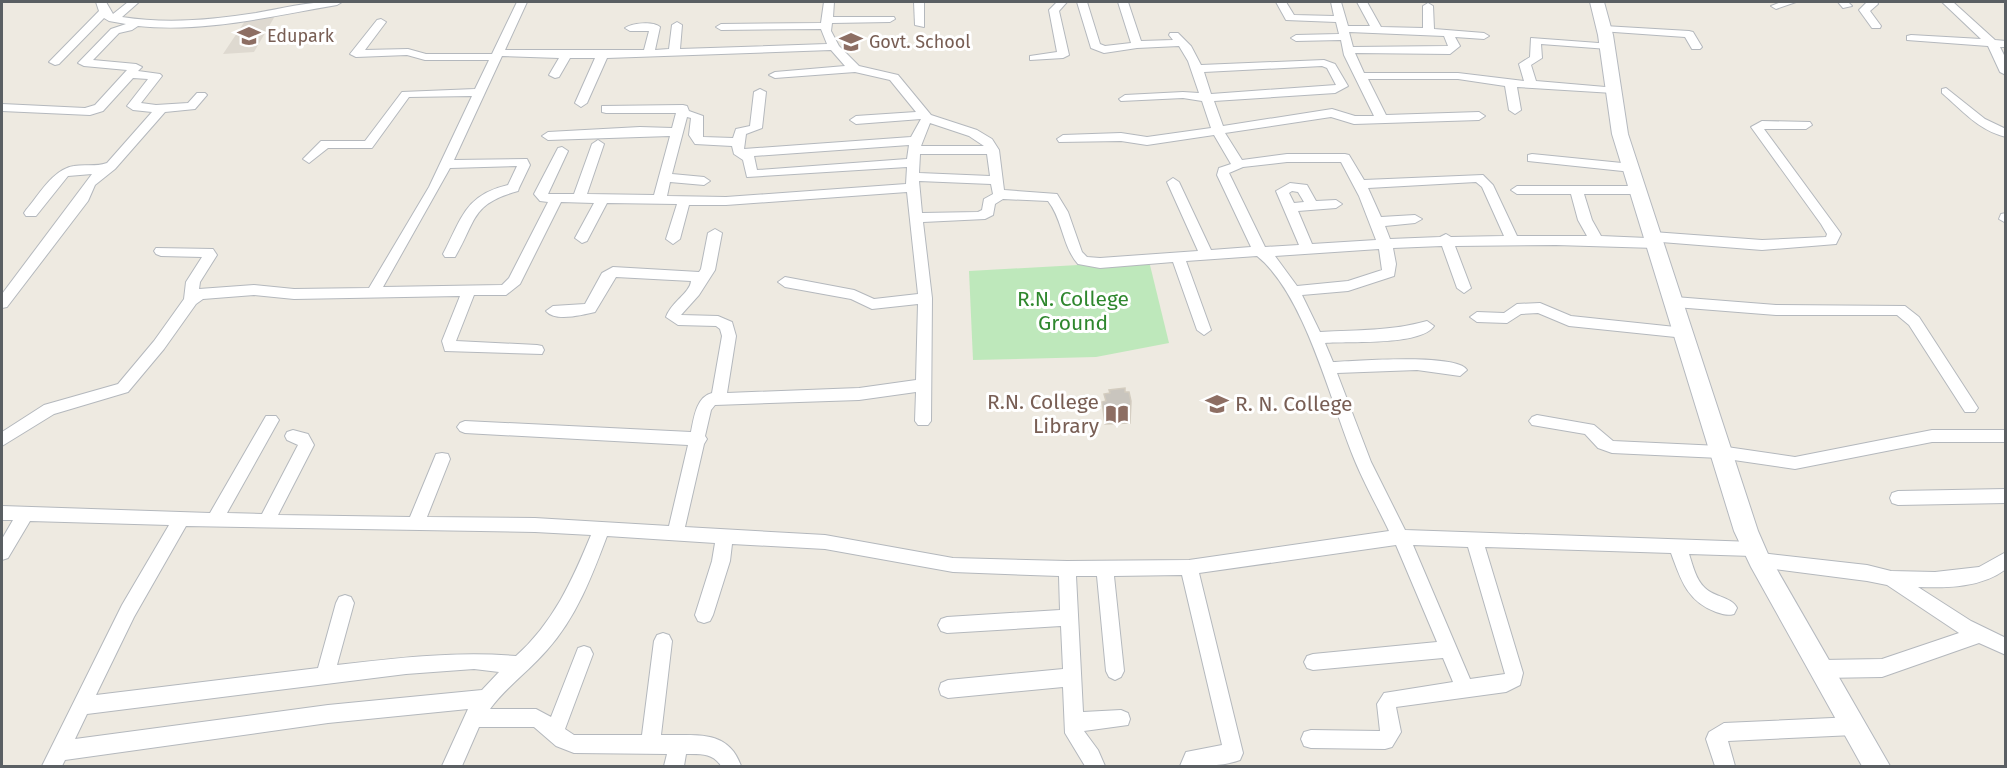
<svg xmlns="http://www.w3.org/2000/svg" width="2007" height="768" viewBox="0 0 2007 768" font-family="'Fira Sans',sans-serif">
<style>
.education{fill:#ded9d0}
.green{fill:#bee8bb}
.building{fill:#c9c5be;stroke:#d3ccbf;stroke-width:1.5}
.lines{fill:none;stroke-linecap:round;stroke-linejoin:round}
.minor-casing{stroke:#b4b8bd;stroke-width:2}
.secondary-casing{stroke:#b5b9bf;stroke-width:2}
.minor{fill:#fff;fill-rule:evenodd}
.secondary{fill:#fff;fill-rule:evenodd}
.labels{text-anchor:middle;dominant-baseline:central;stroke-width:6;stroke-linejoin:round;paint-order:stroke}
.far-education-label{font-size:18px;fill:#785e54;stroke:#fff;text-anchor:start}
.park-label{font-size:21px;fill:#2f872e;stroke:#fff}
.education-label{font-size:21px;fill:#785e54;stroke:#fff;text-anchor:end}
</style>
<rect width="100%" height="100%" fill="#eeeae1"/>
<polygon class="education" points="275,16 254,52 223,54 245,21"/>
<polygon class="green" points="1149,261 1169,343 1096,357 973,360 969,271"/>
<polygon class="building" points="1125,388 1125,392 1129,392 1131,401 1130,423 1105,424 1102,402 1106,401 1104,394 1110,393 1109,390"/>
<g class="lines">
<g class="minor-casing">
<g id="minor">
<path d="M96,2H106L113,14L128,2H139L122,17C167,24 211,20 256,13C284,8 314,0 342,2L337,5C272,16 204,33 138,26L132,30L119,33L93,60L136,64L142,67L138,71L160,74L162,76L141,103L156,105L188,103L197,93H205L207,95L195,109L165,112L115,169L95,185L88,201L7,307L2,308V294L92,174L68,176L36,216H26L24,213L26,210C39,195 53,169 74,166C85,164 95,167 107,163L152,112L133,110L127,106L148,79L133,78L103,111L90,115L2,111V104L85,108L95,105L127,70L84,66L78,63L111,29L126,24L109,21L104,18L59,64L55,65L49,62L99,11Z"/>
<path d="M517,2H527L505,50H644L649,31H630L625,28C632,23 653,21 660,27L655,50L669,49L672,25L677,22L682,25L680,49L827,44L821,29L721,30L716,27L721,24L821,23L824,2H834L833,17H894L895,19L890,22L832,23L831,31L839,46L859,66L898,75L931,115L977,130L992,139L999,150L1004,190L1057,194L1068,212L1082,252L1087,257L1100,258L1198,251L1167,182L1173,178L1179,182L1211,250L1251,247L1217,175L1219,168L1231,164L1214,135L1147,145L1121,141L1059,142L1057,139L1063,135L1121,133L1147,137L1211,128L1202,101L1183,98L1121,101L1119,99L1125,95L1183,92L1199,93L1188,61L1179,46L1137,48L1104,53L1091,48L1077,2H1087L1100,44L1105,46L1131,43L1118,2H1128L1141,41L1173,40L1169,35L1170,33H1178L1191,46L1201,65L1324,60L1335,64L1348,86L1335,93L1214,101L1223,126L1332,109L1355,116H1374L1344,55L1341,40L1296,41L1291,38L1296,35L1339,34L1336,22L1286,20L1276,2H1286L1294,15L1334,16L1331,2H1341L1348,26H1370L1357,2H1367L1381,27L1423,28V6L1428,3L1433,6L1434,29L1484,33L1489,36L1484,39L1455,37L1460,46L1450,54L1355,53L1364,73H1458L1524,81L1519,64L1530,57L1531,38L1612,44V48L1608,49L1541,44L1542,58L1531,65L1536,81L1617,88L1619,90L1613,93L1517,87L1521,110L1515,114L1509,110L1505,86L1458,79H1368L1386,115L1479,112L1485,116L1479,120L1354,124L1331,117L1225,133L1242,160L1287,154H1345L1349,155L1364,180L1483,175L1493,185L1517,236H1587L1578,220L1571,194H1517L1511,190L1517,186H1639L1645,190L1639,194H1584L1592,220L1601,236L1647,238L1648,234L1653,232L1762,240L1826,237L1827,234L1821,224L1751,127L1762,121L1810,122L1812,125L1806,129H1764L1839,231L1841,234L1836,244L1762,250L1661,242L1660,246L1655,248L1556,245L1455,246L1471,288L1464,293L1457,288L1442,246L1393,248L1396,264L1394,276L1348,291L1302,295L1320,332C1357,330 1392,331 1427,321L1434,326C1421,346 1348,341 1325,343L1333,362C1355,361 1457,353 1467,370L1460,376L1417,370L1337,373L1371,462L1405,530L1754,542L1760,544L1762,549L1761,553L1867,565L1891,571L1935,572L1979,567L2006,552V569C1981,588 1947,588 1918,587L1971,621L2006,638V655L1979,643L1882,677L1822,678L1816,675L1813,669L1816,663L1822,660L1882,659L1959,633L1887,585L1867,581L1759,567L1753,565L1750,560L1752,556L1689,554C1693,566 1696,580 1705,588C1714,597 1732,597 1737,608L1734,614C1727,616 1723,614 1716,612C1687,601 1681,580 1671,553L1485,547L1523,673L1520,685L1506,692L1396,707L1401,732L1392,747L1385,749L1311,748L1304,746L1301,739L1304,732L1311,730L1380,731L1377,704L1384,693L1453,682L1443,658L1313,670L1307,668L1304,662L1307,656L1313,654L1437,642L1396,545L1199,573L1243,753L1240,760C1221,767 1200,766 1180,766L1186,752L1222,745L1182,575L1114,576L1124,671L1121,677L1115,680L1109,677L1106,671L1097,576H1076L1083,712L1121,710L1128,713L1130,719L1128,725L1084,731L1098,750L1105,766H1085L1065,733L1063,687L948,698L941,695L939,689L941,683L948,680L1063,669L1061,626L947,633L941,631L938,625L941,619L947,617L1060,610L1059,576L953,572L825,549L732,544L730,561L713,615L710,621L704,623L698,621L695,615L712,561L715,543L607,536C592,576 576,618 547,650C529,671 506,687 490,709H536L551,717L578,648L584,646L590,648L593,654L565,729L574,735H642L654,641L657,635L663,633L669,635L672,641L661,735C694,736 728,728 741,766H721C713,753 701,754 686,754L684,766H664L667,754L574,753L556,746L534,727H479L462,766H442L468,709L328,723L65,760L62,766H42L122,605L169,525L30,521L8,558L2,560V539L13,520H2V506L210,513L266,416H276L279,420L227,513L262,514L298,445L287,440L285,436L287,432L293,430L308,434L314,445L278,515L410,517L434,459L436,454L442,453L448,454L450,459L427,517L535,518L669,526L688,445L465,433L460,431L457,427L460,423L465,421L691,432C694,418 696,397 712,393L722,336L720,329L716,326L678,325L666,317C671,302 690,293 691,281L616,277L595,312C582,315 555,322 546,311L553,306L585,304L602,273L613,267L699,272L701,269L708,233L715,229L722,233L715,270L699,295L681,315L718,316L732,322L736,336L727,393L859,388L916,380L918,304L872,309L851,299L785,287L778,282L785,277L854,290L874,299L918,294L907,192L726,205H689L680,239L673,244L666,239L677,204L607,203L587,241L582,243L575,238L594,203L561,202L520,284L506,295H474L456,341L537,345L542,346L544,350L542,354L445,351L442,341L460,296L294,299L254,295L203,299L196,304L164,349L128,392L54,414L2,446V432L44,405L118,384L154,341L184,299L186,282L202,257L161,256L156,254L154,251L156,248L213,249L217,255L200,282L199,289L254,285L294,289L369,288L429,187L472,96L409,97L372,148H328L309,163L303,159L321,141H365L402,92L475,89L489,60H425L407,55L356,57L350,54L377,20L381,19L386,22L365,50L408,49L426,54H492ZM1349,32L1444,36L1448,46L1353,47ZM831,50L845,66L775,72L769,75L775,78L855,72L890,80L916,112L856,116L850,120L856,124L921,119L911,137L744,149L746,134L762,128L766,92L760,89L754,92L750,126L736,129L733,138L703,137V116L689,111L687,106L683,105L602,106V112L606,113H676L672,128L640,127L548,132L542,136L548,140L670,136L654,195L587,194L604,144L598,140L592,144L574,194H548L568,151L562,147L558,148L534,194L540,201L548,202L509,278L502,285L383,287L450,168L517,166L508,185C465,195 462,218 443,254L445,257H455C477,219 471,204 518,191L519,188L530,165L527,159L454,160L502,56L559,58L549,75L555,78L559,77L570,58H595L575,103L581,107L587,103L607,58ZM1322,66L1327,68L1336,85L1211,94L1204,72ZM687,117L691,118L689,135L695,144L732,146L734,154L743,160L747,177L907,167L906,184L726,197L667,196L670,182L704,185L710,181L704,177L672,174ZM930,123L969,136L984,146H921ZM909,145L907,159L757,170L754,156ZM920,154H987L990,176L919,173ZM1287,162H1341L1359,196L1376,240L1312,244L1298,211L1336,208L1342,204L1336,200L1316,201L1307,185L1290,183L1276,191L1299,245L1265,247L1229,173L1243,167ZM919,181L991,184L993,194L984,199L982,210L978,212L922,213ZM1476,182L1482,187L1504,236L1451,237L1446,234L1440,237L1390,239L1385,226L1415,223L1422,219L1415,215L1381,217L1368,188ZM1292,191L1298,192L1304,202L1294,203L1289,193ZM1003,199L1048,201C1063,220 1062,246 1078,264L1100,268L1173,262L1197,330L1204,335L1211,330L1186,261L1257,256C1305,294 1331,404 1355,461C1365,485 1378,508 1389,531L1189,560L1067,561L953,558L825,535L685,527L704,444L707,439L705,436L711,410L715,405L859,400L916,392L915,421L918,425H928L931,421L932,298L923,222L985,219L993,215L995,204ZM1379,249L1382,270L1348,281L1297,286L1275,256ZM186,526L535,532L591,535C572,581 553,623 516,656C456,651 397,658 337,665L354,603L351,597L345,595L339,597L336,603L318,668L96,695L134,617ZM1413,545L1468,547L1505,674L1470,679ZM474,669L499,672L482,690L328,705L75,739L87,714L406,674Z"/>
<polygon points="914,2 924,2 924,27 915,25"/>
<polygon points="1057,2 1067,2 1059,11 1069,55 1063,58 1030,60 1030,56 1057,52 1049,10"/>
<polygon points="1781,2 1796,2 1776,9 1771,6"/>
<polygon points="1838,2 1848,2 1852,6 1843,8"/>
<polygon points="1867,2 1877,2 1878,4 1870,11 1881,26 1880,28 1872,28 1859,10"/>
<polygon points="1942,2 1953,2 1995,40 2006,41 2006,47 2000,47 2006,59 2006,75 2000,72 1988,46 1907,40 1907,36 1911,35 1981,39"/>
<polygon points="1604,26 1689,31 1693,32 1702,47 1700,49 1692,49 1685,37 1600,31 1599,29"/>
<path d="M1946,88L1985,119L2006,129V137C1978,130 1963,111 1942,93V89Z"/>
<polygon points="1532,154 1632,164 1638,168 1632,172 1528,161 1528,155"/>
<polygon points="2006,213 2006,223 1999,219 2001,214"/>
<polygon points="1675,297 1776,305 1905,306 1919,317 1978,408 1975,412 1965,412 1909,325 1897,315 1776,315 1675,307 1668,302"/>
<polygon points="1540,303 1571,316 1685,328 1692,333 1685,338 1569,326 1538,313 1521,314 1507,323 1477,322 1470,317 1477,312 1504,313 1517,304"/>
<polygon points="1537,415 1594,425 1613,441 1720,446 1795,457 1932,430 2006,430 2006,442 1932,442 1795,469 1720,458 1612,453 1598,448 1585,434 1532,425 1529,421 1532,417"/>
<polygon points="2006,489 2006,503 1898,505 1892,503 1890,498 1892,493 1898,491"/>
<polygon points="1854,717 1861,720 1863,726 1861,732 1854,735 1728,741 1735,766 1715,766 1706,739 1709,732 1724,723"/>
</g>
</g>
<g class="secondary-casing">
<polygon id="secondary" points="1590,2 1604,2 1613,35 1628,134 1758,531 1768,554 1890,766 1862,766 1751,567 1734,531 1612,134 1598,35"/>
</g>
<use href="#minor" class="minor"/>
<use href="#secondary" class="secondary"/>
</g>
<defs>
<g id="school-bare" transform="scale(1.8)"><path d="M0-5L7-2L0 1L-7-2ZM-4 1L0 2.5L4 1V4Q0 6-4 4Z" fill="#8d6e63" stroke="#fff" stroke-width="2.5" paint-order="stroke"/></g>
<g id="university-bare" transform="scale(1.8)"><path d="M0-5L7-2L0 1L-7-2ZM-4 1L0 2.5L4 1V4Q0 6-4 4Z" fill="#8d6e63" stroke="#fff" stroke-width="2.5" paint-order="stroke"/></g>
<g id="library-bare" transform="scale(1.8)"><path d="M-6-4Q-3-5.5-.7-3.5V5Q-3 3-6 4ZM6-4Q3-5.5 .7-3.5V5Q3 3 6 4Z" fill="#8d6e63" stroke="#fff" stroke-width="2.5" paint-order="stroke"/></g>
</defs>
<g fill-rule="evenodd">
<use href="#school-bare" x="249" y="36"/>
<use href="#school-bare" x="851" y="42"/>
<use href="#university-bare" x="1217" y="404"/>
<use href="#library-bare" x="1117" y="414"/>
</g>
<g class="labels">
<g class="far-education-label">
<text x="267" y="36">Edupark</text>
<text x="869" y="42">Govt. School</text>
</g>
<g class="park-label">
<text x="1073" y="299">R.N. College<tspan x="1073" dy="24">Ground</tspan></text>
</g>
<g class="education-label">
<text x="1099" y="402">R.N. College<tspan x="1099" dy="24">Library</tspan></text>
<text x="1235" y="404" text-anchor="start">R. N. College</text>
</g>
</g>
<rect width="2007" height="768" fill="none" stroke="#5a5f63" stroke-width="6"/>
</svg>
